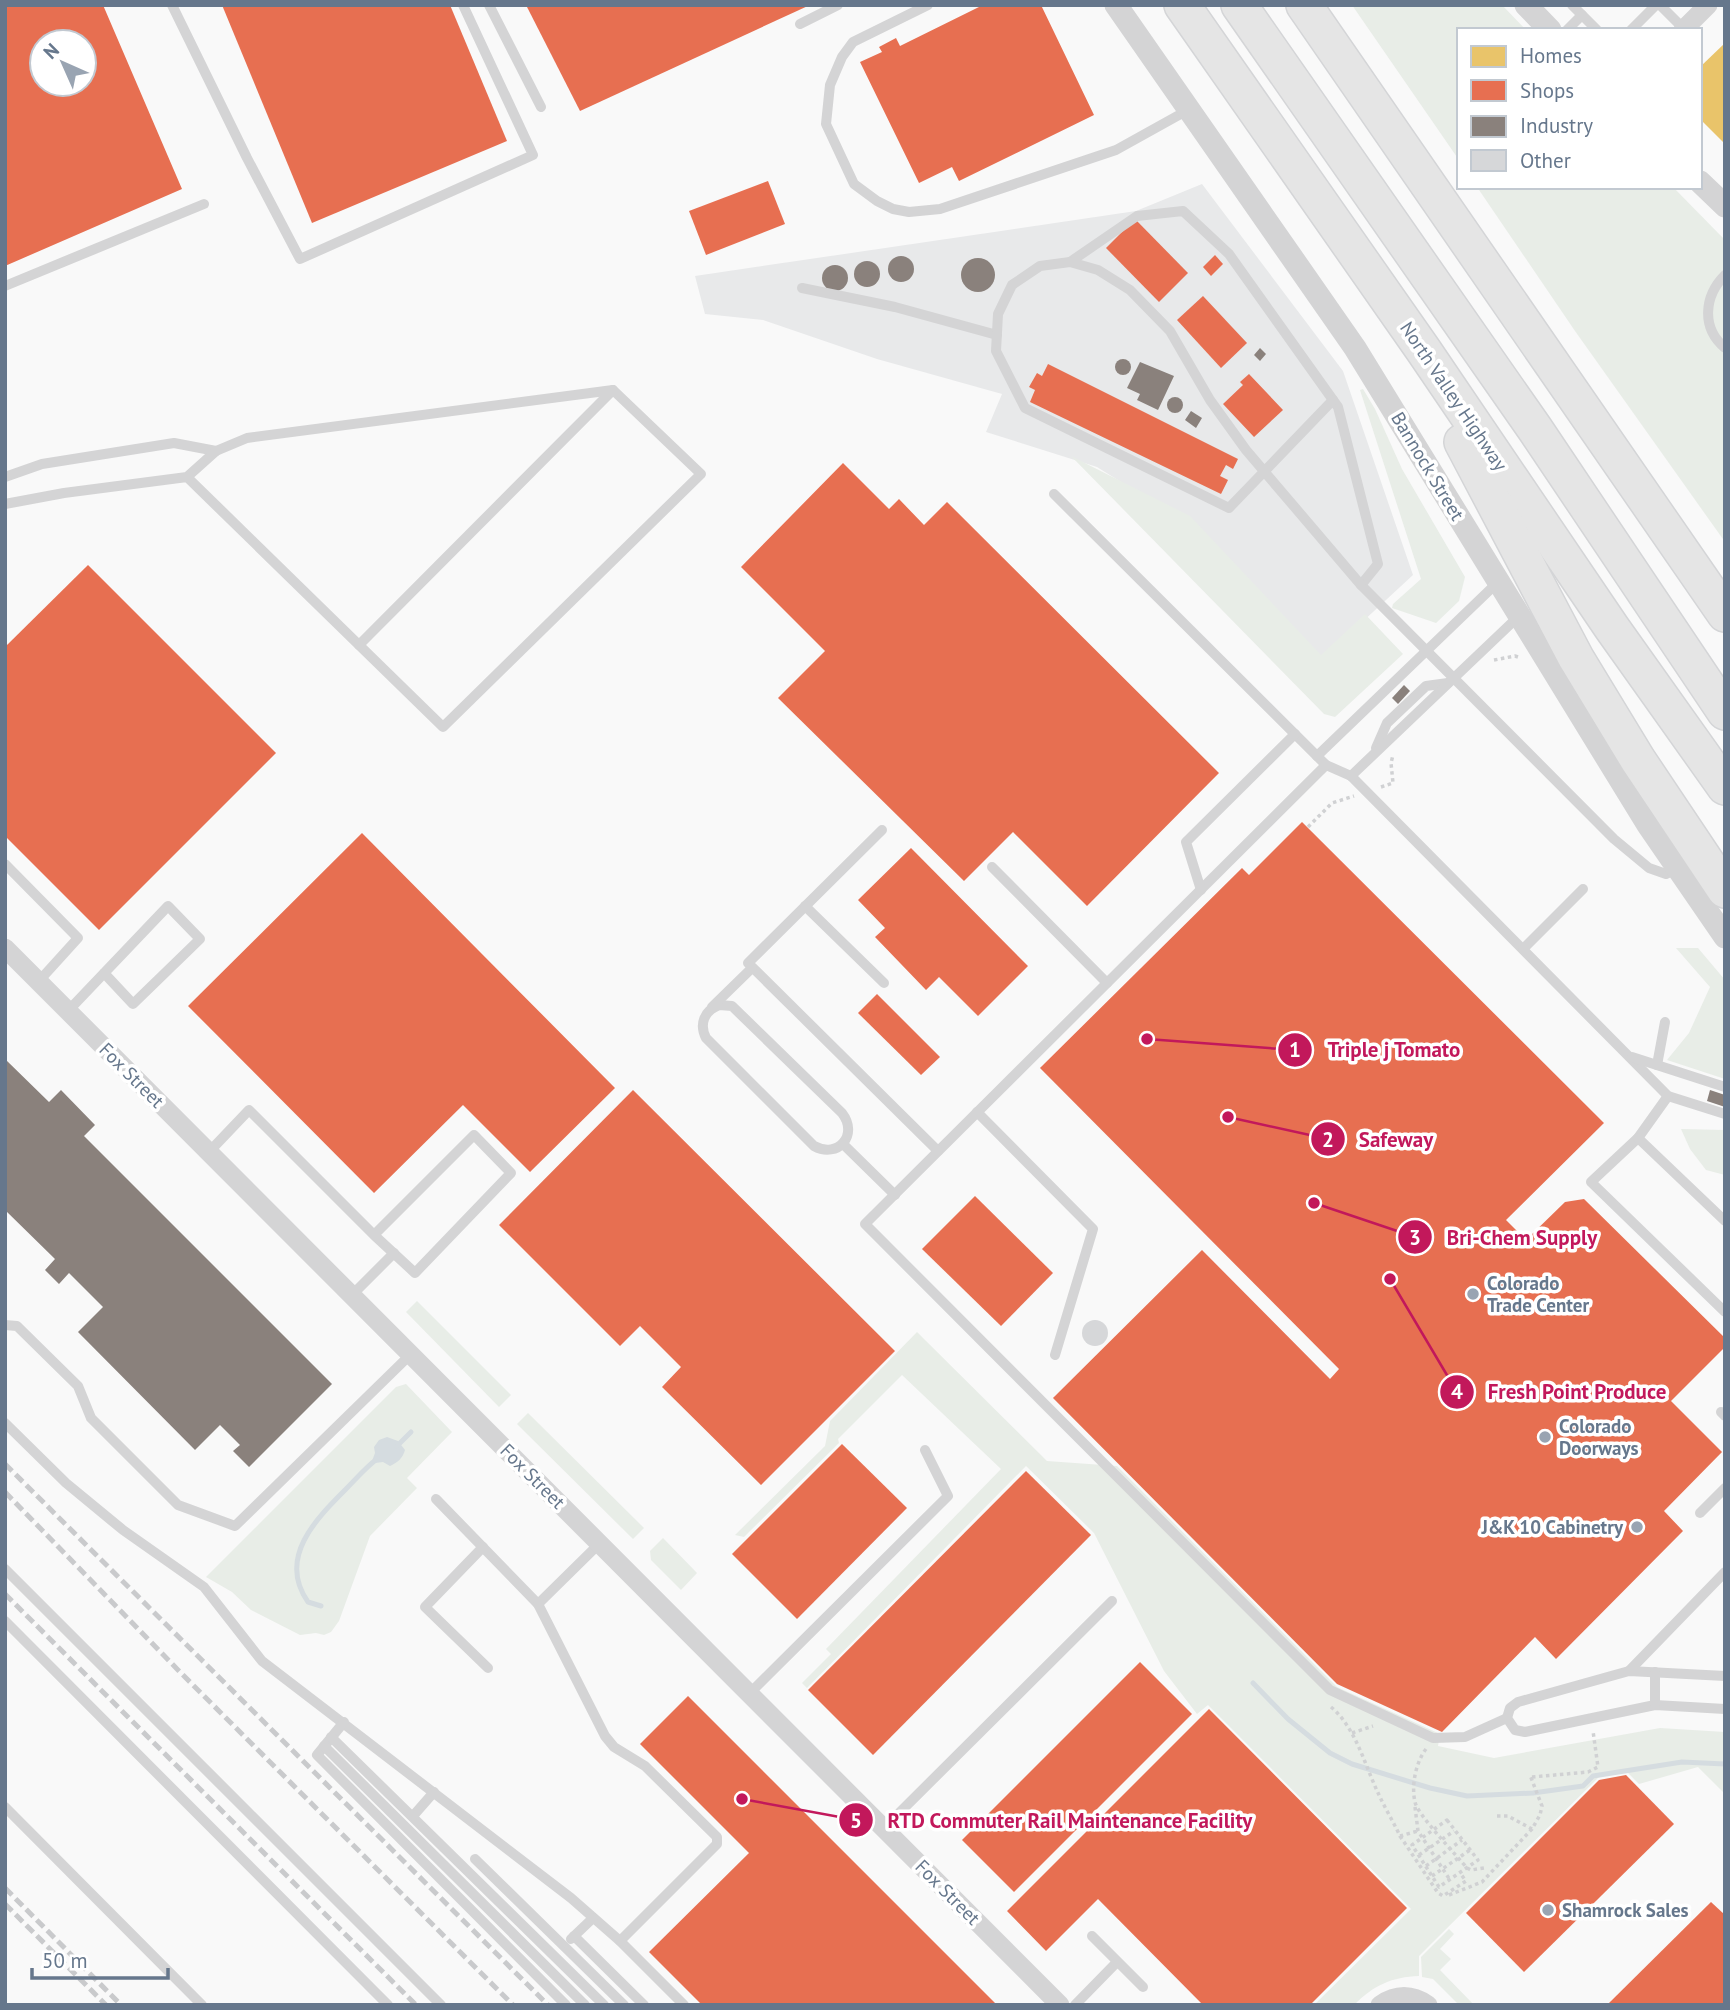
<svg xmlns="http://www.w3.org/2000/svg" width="1730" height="2010" viewBox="0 0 1730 2010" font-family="'PT Sans',sans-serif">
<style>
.built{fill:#e8e9ea}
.green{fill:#e8ede7}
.water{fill:#d5dce0}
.homes{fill:#e9c46a}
.shops{fill:#e76f51;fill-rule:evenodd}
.industry{fill:#8a817c}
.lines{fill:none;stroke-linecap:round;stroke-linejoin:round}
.stream{stroke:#d5dce0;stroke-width:5}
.building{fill:#d6d7d9}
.motorway-casing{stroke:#d4d5d7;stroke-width:38}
.path{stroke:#d0d1d3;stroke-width:3.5;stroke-dasharray:3.5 3.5;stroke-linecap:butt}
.service{stroke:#d4d4d5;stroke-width:10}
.minor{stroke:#d4d4d5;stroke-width:19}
.tertiary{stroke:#d4d4d5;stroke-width:23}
.motorway{stroke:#e5e5e5;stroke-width:35}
.rail{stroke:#c9cacc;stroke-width:5;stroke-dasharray:10 5;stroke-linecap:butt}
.poi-dot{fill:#99a4b2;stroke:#fff;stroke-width:2.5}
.labels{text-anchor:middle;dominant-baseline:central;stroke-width:7;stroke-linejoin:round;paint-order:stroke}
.street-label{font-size:19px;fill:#66778c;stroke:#fff}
.poi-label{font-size:19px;font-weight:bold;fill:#66778c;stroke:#fff;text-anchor:start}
.leader{fill:none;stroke:#c2185b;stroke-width:2.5}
.callout-dot{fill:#c2185b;stroke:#fff;stroke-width:2.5}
.mark-label{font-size:21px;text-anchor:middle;font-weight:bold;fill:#fff}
.callout-label{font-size:21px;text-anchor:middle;font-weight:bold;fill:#c2185b;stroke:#fff;stroke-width:7;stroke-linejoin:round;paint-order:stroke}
</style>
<rect width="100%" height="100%" fill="#f9f9f9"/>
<polygon class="built" points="1202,184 1343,371 1413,575 1320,661 1196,529 1097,467 986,432 1002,394 877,359 763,320 705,314 695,276 1136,211"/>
<g class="green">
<polygon points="1352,5 1502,5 1526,30 1459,30 1459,160"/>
<polygon points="1477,187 1673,187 1725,240 1725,542 1575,331"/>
<polygon points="1363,389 1375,409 1402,469 1465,577 1459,601 1436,623 1392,608 1393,604 1421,579 1360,390"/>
<polygon points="1071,456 1190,516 1321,655 1365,614 1403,654 1335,717 1324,714"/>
<polygon points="1676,948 1698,948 1725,980 1725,1079 1667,1060 1689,1033 1710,987"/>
<polygon points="1681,1129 1725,1130 1725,1175 1706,1170 1690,1149"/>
<polygon points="417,1301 511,1395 499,1407 406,1312"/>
<path d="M917,1332L1047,1461L1117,1466L1337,1687L1440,1734L1438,1746L1494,1758L1660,1728L1725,1732V1794L1698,1767L1639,1784L1627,1772L1599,1777L1419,1956V1976C1392,1977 1374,1985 1354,2005H1314L1411,1909L1208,1705L1197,1714L1164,1671L1094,1533L1026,1466L807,1688L802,1683L831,1654L826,1649L1001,1469L902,1375L838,1439L839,1443L744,1537L735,1535L825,1446L830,1421Z"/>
<polygon points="406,1384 452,1432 407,1478 417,1488 370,1536 339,1621 331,1632 324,1635 316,1633 300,1635 251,1610 232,1592 206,1577 396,1387"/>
<polygon points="528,1413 644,1528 633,1539 517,1424"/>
<polygon points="663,1538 697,1573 681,1590 651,1560 650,1551"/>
<polygon points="1449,1929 1454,1934 1440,1949 1451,1959 1440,1970 1474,2005 1459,2005 1433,1979 1422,1977 1421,1957"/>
</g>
<path class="water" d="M387,1437L398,1441L405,1450C403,1458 397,1463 390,1466L383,1462L375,1463L372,1461L375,1453L374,1447L379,1440Z"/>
<polygon class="homes" points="1725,43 1725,144 1700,119 1700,67"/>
<g class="shops">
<path d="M5,5H103L182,189L5,266ZM42,42H84V84H42Z"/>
<polygon points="222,5 450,5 507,141 312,223"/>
<polygon points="526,5 810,5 580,111"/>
<polygon points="983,5 1041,5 1094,115 959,181 952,167 919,183 860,62 882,52 879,47 896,38 900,46"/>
<polygon points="768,181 785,224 706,255 689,211"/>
<polygon points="1135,219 1188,273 1159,302 1106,248"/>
<polygon points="1215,255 1223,264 1211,276 1203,267"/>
<polygon points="1203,296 1247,343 1221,368 1177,320"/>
<polygon points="1048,364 1238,459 1233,469 1226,465 1220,476 1228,480 1221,494 1030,402 1035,390 1029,387 1037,373 1042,376"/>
<polygon points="1249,374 1283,410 1254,437 1223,404 1243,385 1240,382"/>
<polygon points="843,463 889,509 899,499 924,525 947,502 1219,773 1087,906 1013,832 964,881 778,698 825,651 741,567"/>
<polygon points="88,565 276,753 99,930 5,836 5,647"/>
<polygon points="1302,822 1604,1123 1506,1220 1526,1240 1565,1202 1584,1199 1725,1338 1725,1347 1671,1401 1722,1452 1664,1511 1683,1531 1556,1659 1535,1637 1442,1732 1337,1684 1053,1398 1202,1250 1330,1379 1339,1369 1040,1068 1242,868 1249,875"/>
<polygon points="362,833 615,1088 530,1172 463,1105 374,1193 188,1006"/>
<polygon points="911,848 1028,966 978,1016 939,977 926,990 875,937 885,928 858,900"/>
<polygon points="877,994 940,1057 921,1075 858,1013"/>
<polygon points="633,1090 895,1351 761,1485 662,1387 681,1367 640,1326 620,1346 499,1225"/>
<polygon points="975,1196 1053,1273 1001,1326 922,1249"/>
<polygon points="842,1444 907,1508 797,1619 732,1554"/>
<polygon points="1026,1471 1091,1535 873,1755 808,1690"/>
<polygon points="1140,1662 1192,1714 1014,1892 962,1840"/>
<polygon points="688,1696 997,2005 702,2005 649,1952 749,1853 640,1744"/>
<polygon points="1209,1709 1407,1908 1310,2005 1203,2005 1098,1899 1046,1951 1007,1911"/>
<polygon points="1626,1775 1674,1824 1524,1972 1466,1913 1599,1780"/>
<polygon points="1711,1902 1725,1915 1725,2005 1607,2005"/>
</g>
<g class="industry">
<circle cx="901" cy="269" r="13"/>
<circle cx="978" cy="275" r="17"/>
<circle cx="867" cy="274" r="13"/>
<circle cx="835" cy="278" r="13"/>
<polygon points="1260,348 1266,354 1260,361 1254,355"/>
<circle cx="1123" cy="367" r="8"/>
<polygon points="1140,362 1174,376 1158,410 1137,400 1140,394 1127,388"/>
<circle cx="1175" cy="405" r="8"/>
<polygon points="1191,411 1202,418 1196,428 1185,420"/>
<polygon points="1404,685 1410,691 1398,704 1392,698"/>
<polygon points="5,1059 49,1102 61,1090 95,1125 84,1136 332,1384 249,1467 233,1451 240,1445 220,1425 195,1450 78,1332 103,1307 69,1273 59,1284 45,1270 55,1259 5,1210"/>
<polygon points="1710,1090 1725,1095 1725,1107 1707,1101"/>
</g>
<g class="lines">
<g class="stream">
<polyline points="397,1446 411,1432"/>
<path d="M321,1606L308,1602C277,1558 316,1519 346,1489C356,1479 366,1467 377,1459"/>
<polyline points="1253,1683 1288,1719 1330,1753 1352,1764 1430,1788 1467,1796 1533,1793 1583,1786 1593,1776 1682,1762 1725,1764"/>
</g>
</g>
<circle class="building" cx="1095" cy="1333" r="13"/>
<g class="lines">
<g class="motorway-casing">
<g id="motorway">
<polyline points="1182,5 1424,351 1612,628 1725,787"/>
<polyline points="1239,5 1535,429 1725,712"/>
<polyline points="1304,5 1725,614"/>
<polyline points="1462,442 1576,658 1638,760 1725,890"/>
</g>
</g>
<g class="path">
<polyline points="1494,660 1515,656 1521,658"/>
<polyline points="1381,787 1393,783 1391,763 1393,755"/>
<polyline points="1308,827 1332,803 1354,796"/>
<path d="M1331,1707C1357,1729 1365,1767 1380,1797C1386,1810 1394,1823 1400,1836L1418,1831"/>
<polyline points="1352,1733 1373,1726"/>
<path d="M1426,1749C1416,1762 1411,1785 1415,1802C1417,1814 1457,1856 1467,1868L1471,1870L1484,1868"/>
<polyline points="1532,1777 1588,1772 1598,1767 1593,1731"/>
<polyline points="1415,1807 1418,1831 1450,1880"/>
<polyline points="1497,1816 1508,1816 1532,1829"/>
<polygon points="1447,1820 1478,1860 1439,1887 1412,1845"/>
<polyline points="1400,1836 1438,1893 1443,1896 1466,1881 1460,1873"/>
<polyline points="1419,1855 1454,1831"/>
<polyline points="1426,1866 1462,1840"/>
<polyline points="1432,1876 1470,1850"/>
<polyline points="1449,1895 1482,1882 1532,1829 1540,1815 1542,1806 1530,1775"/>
</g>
<g class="service">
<polyline points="172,5 247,158 300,259 533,155 463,5"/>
<polyline points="489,5 541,107"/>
<polyline points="928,5 853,42 842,57 830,85 826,124 854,184 877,201 893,209 909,212 940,209 1116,150 1188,110"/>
<polyline points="1572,5 1597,30"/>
<polyline points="1660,5 1684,29"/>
<polyline points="800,24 838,5"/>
<polyline points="1567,30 1582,15"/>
<polyline points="1631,30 1656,5"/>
<polyline points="1070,262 1137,216 1183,211 1229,254 1338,407 1378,564 1361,585 1614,839 1649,868 1666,874 1678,868"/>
<path d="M1725,275C1704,296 1701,328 1725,348"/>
<polyline points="5,286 204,204"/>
<polyline points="802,288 895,307 997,335"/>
<polyline points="1333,400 1229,508 1025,408 996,351 998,314 1012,285 1040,266 1070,262 1098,270 1130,290 1170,331 1210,400 1246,450 1361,585"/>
<polyline points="5,477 42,464 174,443 216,451"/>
<polyline points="1054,494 1326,765 1351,776 1668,1096 1725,1114"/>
<polyline points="5,504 64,493 187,477 216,451 247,438 613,390 701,474 443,727 187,477"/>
<polyline points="359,645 613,390"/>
<polyline points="1376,748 1387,723 1426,686 1448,683"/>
<polyline points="1317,756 1498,582"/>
<polyline points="1326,765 865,1224 1330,1690 1433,1738 1465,1737 1507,1718"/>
<polyline points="1351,776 1520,615"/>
<polyline points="882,830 748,963 938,1151"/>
<polyline points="5,864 78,938 39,981"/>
<polyline points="992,867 1107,983"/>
<polyline points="1201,890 1186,842 1295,734"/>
<polyline points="805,906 884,983"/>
<polyline points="1523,949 1583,889"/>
<path d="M719,1005L732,1006L842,1113C859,1135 838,1159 814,1146L706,1038C699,1024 704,1011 719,1005Z"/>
<polyline points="712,1007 752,968"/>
<polyline points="68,1011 168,906 200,939 133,1004 104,973"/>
<polyline points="1632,1057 1725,1087"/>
<polyline points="1657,1065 1665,1022"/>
<polyline points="1668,1096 1638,1138 1591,1182 1725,1312"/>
<polyline points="977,1112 1093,1229 1055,1355"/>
<polyline points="1638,1138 1725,1221"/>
<polyline points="843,1144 895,1195"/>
<polyline points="209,1152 249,1110 374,1235 474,1135 511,1173 415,1273 374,1235"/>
<polyline points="352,1295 394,1253"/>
<polyline points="5,1325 17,1326 78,1386 91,1418 178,1505 235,1526 411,1354"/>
<polyline points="1721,1412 1725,1416"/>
<polyline points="5,1423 66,1483 123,1530 204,1587 262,1661 571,1898 620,1941 684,2005"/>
<polyline points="436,1499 538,1604 605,1736 614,1747 645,1766 717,1837 717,1844 620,1941"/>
<polyline points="1700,1513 1725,1488"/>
<polyline points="483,1547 425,1607 488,1668"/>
<polyline points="5,1569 441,2005"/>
<polyline points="538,1604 600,1543"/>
<polyline points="5,1621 388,2005"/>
<polyline points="1629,1671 1725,1572"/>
<polyline points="1725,1676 1629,1671 1518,1702 1510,1708 1507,1718 1515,1730 1525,1732 1655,1705 1725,1709"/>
<polyline points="750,1693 948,1496 925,1450"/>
<polyline points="1655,1705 1655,1672"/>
<polyline points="344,1722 317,1755 566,2005"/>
<polyline points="331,1737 604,2005"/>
<polyline points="324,1746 585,2005"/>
<polyline points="5,1807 202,2005"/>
<polyline points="413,1816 434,1792"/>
<polyline points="884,1828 1112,1601"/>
<polyline points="475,1859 624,2005"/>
<polyline points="574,1936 644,2005"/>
<polyline points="1092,1936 1143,1987"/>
<polyline points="571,1939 593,1918"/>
<polyline points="1075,2005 1117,1962"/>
</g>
<g class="minor">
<polyline points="1683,30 1708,5"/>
<polyline points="5,948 1060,2005"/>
<path d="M1380,2005C1396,1994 1412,1994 1428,2005"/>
</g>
<g class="tertiary">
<polyline points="1116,5 1355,348 1648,825 1725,937"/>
<polyline points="1526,5 1550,30"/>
<polyline points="1700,182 1725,206"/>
</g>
<use href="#motorway" class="motorway"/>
<g class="rail">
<polyline points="5,1464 548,2005"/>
<polyline points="5,1492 178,1670 513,2005"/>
<polyline points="5,1594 416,2005"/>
<polyline points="5,1888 121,2005"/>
<polyline points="5,1904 106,2005"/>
</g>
</g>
<g class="poi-dot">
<circle cx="1473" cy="1294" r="7"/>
<circle cx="1545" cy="1437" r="7"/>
<circle cx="1637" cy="1527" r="7"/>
<circle cx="1548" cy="1910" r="7"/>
</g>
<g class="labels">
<g class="street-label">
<text transform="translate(1454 396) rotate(56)">North Valley Highway</text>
<text transform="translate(1428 466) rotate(59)">Bannock Street</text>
<text transform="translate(132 1075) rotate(45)">Fox Street</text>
<text transform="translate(533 1476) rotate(45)">Fox Street</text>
<text transform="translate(948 1892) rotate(45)">Fox Street</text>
</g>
<g class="poi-label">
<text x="1487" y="1283">Colorado<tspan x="1487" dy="22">Trade Center</tspan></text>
<text x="1559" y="1426">Colorado<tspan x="1559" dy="22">Doorways</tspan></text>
<text x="1623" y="1527" text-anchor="end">J&amp;K 10 Cabinetry</text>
<text x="1562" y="1910">Shamrock Sales</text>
</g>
</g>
<path class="leader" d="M1147 1039L1295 1050M1228 1117L1328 1139M1314 1203L1415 1237M1390 1279L1457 1392M742 1799L856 1820"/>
<g class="callout-dot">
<circle cx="1147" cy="1039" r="7"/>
<circle cx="1228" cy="1117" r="7"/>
<circle cx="1314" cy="1203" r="7"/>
<circle cx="1390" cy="1279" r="7"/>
<circle cx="742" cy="1799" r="7"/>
<circle cx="1295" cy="1050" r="18"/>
<circle cx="1328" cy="1139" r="18"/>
<circle cx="1415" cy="1237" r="18"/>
<circle cx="1457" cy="1392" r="18"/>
<circle cx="856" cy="1820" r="18"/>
</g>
<g class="mark-label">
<text x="1295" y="1057">1</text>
<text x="1328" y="1147">2</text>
<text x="1415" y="1245">3</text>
<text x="1457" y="1399">4</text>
<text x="856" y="1828">5</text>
</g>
<g class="callout-label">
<text x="1394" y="1057">Triple j Tomato</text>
<text x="1396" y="1147">Safeway</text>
<text x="1522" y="1245">Bri-Chem Supply</text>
<text x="1577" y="1399">Fresh Point Produce</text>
<text x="1070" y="1828">RTD Commuter Rail Maintenance Facility</text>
</g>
<rect width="1730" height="2010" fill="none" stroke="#66778c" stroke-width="14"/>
<rect x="1457" y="28" width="245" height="161" fill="#ffffff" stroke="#c2c9d1" stroke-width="2"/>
<rect x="1471" y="46" width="35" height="21" fill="#e9c46a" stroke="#c2c9d1" stroke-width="2"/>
<text x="1520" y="63" font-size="21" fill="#66778c">Homes</text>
<rect x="1471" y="80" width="35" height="21" fill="#e76f51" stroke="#c2c9d1" stroke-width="2"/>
<text x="1520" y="98" font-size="21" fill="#66778c">Shops</text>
<rect x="1471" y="116" width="35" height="21" fill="#8a817c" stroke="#c2c9d1" stroke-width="2"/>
<text x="1520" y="133" font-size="21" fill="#66778c">Industry</text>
<rect x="1471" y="150" width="35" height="21" fill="#d6d7d9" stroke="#c2c9d1" stroke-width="2"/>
<text x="1520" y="168" font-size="21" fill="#66778c">Other</text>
<g transform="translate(63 63) rotate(315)"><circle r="33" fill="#ffffff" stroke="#c2c9d1" stroke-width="2"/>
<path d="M0-5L12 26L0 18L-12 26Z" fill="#99a4b2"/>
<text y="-10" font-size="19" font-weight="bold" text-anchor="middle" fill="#66778c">N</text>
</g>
<path d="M32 1968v10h136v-10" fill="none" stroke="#66778c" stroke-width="3.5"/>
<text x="42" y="1968" font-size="21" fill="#66778c" stroke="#ffffff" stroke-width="5" paint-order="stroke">50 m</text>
</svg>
